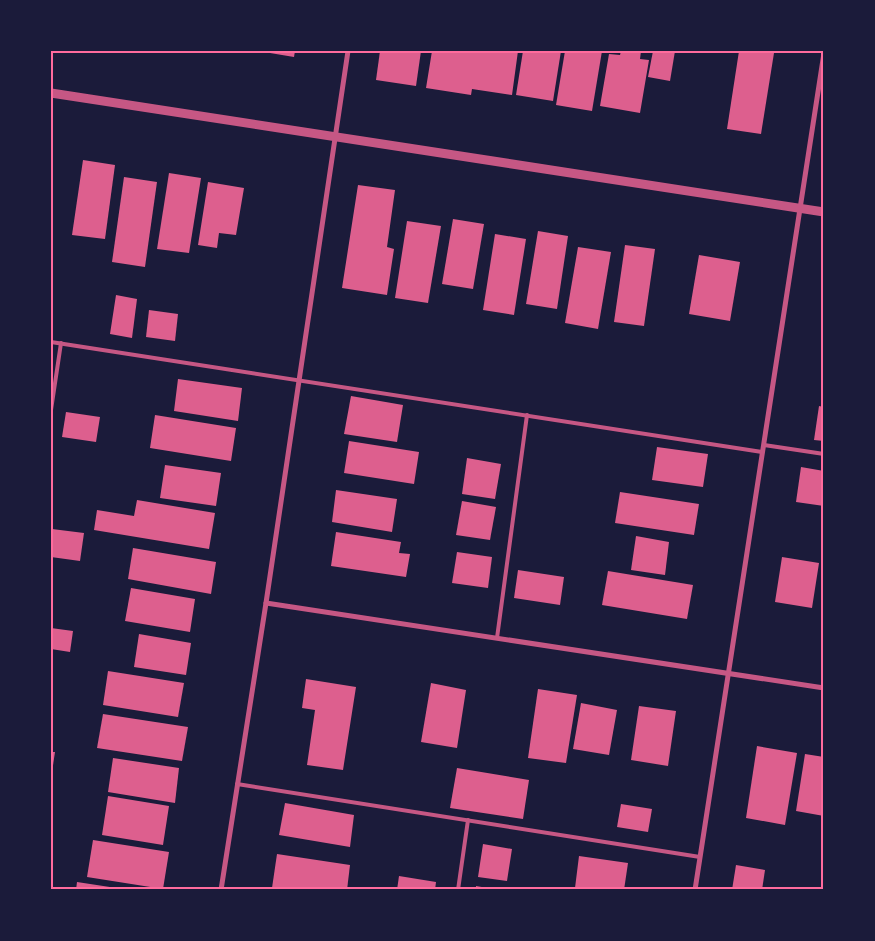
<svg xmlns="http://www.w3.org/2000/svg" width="875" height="941" viewBox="0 0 875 941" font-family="'Noto Sans',sans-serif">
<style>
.building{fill:#dd5f8e}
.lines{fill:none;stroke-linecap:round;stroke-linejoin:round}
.service{stroke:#c65784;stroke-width:4}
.minor{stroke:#c65784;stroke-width:5}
.tertiary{stroke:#c65784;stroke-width:9}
.neatline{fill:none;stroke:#ff6b9d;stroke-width:2}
</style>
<rect width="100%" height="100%" fill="#1b1b3a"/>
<g class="building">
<polygon points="264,51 295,51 294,57 264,52"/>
<polygon points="380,51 421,51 416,86 376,80"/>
<polygon points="432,51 518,51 512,95 472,89 471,95 426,88"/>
<polygon points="523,51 561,51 553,101 516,95"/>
<polygon points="565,51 602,51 592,111 556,105"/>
<polygon points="621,51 641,51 640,59 649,60 640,113 600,106 609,54 620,55"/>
<polygon points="653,51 675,51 670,81 648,77"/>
<polygon points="739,51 764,51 774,53 761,134 727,129"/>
<polygon points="83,160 115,165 105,239 72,235"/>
<polygon points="169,173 201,178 189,253 157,249"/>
<polygon points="124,177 157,182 145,267 112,262"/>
<polygon points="208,182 244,188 236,235 219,233 217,248 198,245"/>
<polygon points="358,185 395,190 387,247 394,249 387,295 342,288"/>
<polygon points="453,219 484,224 473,289 442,284"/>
<polygon points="407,221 441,226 428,303 395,298"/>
<polygon points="538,231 568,236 557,309 526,304"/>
<polygon points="495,234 526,239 514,315 483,310"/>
<polygon points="625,245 655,249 644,326 614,322"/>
<polygon points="578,247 611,252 598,329 565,323"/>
<polygon points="699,255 740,262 730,321 689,314"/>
<polygon points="116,295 137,299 132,338 110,334"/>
<polygon points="149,310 178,314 175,341 146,337"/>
<polygon points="178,379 242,388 238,421 174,411"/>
<polygon points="351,396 403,405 397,442 344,434"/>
<polygon points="819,406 824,407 824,441 814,440"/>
<polygon points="66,412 100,417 96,442 62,437"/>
<polygon points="155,415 236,428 231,461 150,448"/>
<polygon points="349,441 419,452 414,484 344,473"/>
<polygon points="657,447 708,454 703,487 652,480"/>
<polygon points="467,458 501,464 495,499 462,494"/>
<polygon points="165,465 221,473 216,506 160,498"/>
<polygon points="801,467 824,471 824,506 796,502"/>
<polygon points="336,490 397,499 392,532 332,522"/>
<polygon points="620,492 699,504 694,535 615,523"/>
<polygon points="137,500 215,513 209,549 94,530 97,510 134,516"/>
<polygon points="462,501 496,507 490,540 456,535"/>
<polygon points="52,529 84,533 80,561 51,557"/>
<polygon points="336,532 401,542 399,553 410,554 406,577 331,566"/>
<polygon points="636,536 669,542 665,575 631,570"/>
<polygon points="133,548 216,562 211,594 128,579"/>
<polygon points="457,552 492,557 488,588 452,583"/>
<polygon points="782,557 819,563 812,608 775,602"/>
<polygon points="518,570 564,577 560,605 514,598"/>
<polygon points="608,571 693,585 687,619 602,605"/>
<polygon points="131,588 195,599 190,632 125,621"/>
<polygon points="51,628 73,631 70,652 51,649"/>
<polygon points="139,634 191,643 186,675 134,667"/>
<polygon points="108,671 184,683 178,717 103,705"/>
<polygon points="306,679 356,687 343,770 307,765 315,710 302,708"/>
<polygon points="431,683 466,690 457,748 421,742"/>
<polygon points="538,689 577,695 566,763 528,758"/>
<polygon points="581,703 617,710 609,755 573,749"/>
<polygon points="639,706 676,711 668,766 631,760"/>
<polygon points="103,714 188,727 182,761 97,748"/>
<polygon points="757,746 797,753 785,825 746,818"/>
<polygon points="51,752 55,752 52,772 51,772"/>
<polygon points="805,754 824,757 824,816 796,811"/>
<polygon points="113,758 179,768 175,803 108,792"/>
<polygon points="457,768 529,780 523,819 450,808"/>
<polygon points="108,796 169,806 163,845 102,835"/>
<polygon points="285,803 354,815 350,847 279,835"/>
<polygon points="621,804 652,809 648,832 617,827"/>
<polygon points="93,840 169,852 163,889 87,877"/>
<polygon points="483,844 512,849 507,881 478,877"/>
<polygon points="277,854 350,865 347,890 286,890 272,888"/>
<polygon points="579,856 628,863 624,890 590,890 575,888"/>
<polygon points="736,865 765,870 762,890 732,890"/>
<polygon points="399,876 436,882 435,890 397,890"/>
<polygon points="77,882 123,889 123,890 76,890"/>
<polygon points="476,886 493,889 493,890 476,890"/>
</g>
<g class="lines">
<g class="service">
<polyline points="51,342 762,452"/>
<polyline points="51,410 61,343"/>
<polyline points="764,445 824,454"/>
<polyline points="497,638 527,415"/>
<polyline points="237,784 700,857"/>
<polyline points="458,890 468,820"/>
</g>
<g class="minor">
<polyline points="266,603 824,688"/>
<polyline points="221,890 266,603 348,51"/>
<polyline points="695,890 824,53"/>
</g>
<polyline class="tertiary" points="51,93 824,212"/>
</g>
<rect width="875" height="941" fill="none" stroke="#1b1b3a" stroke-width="105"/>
<rect x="52" y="52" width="770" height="836" class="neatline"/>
</svg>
